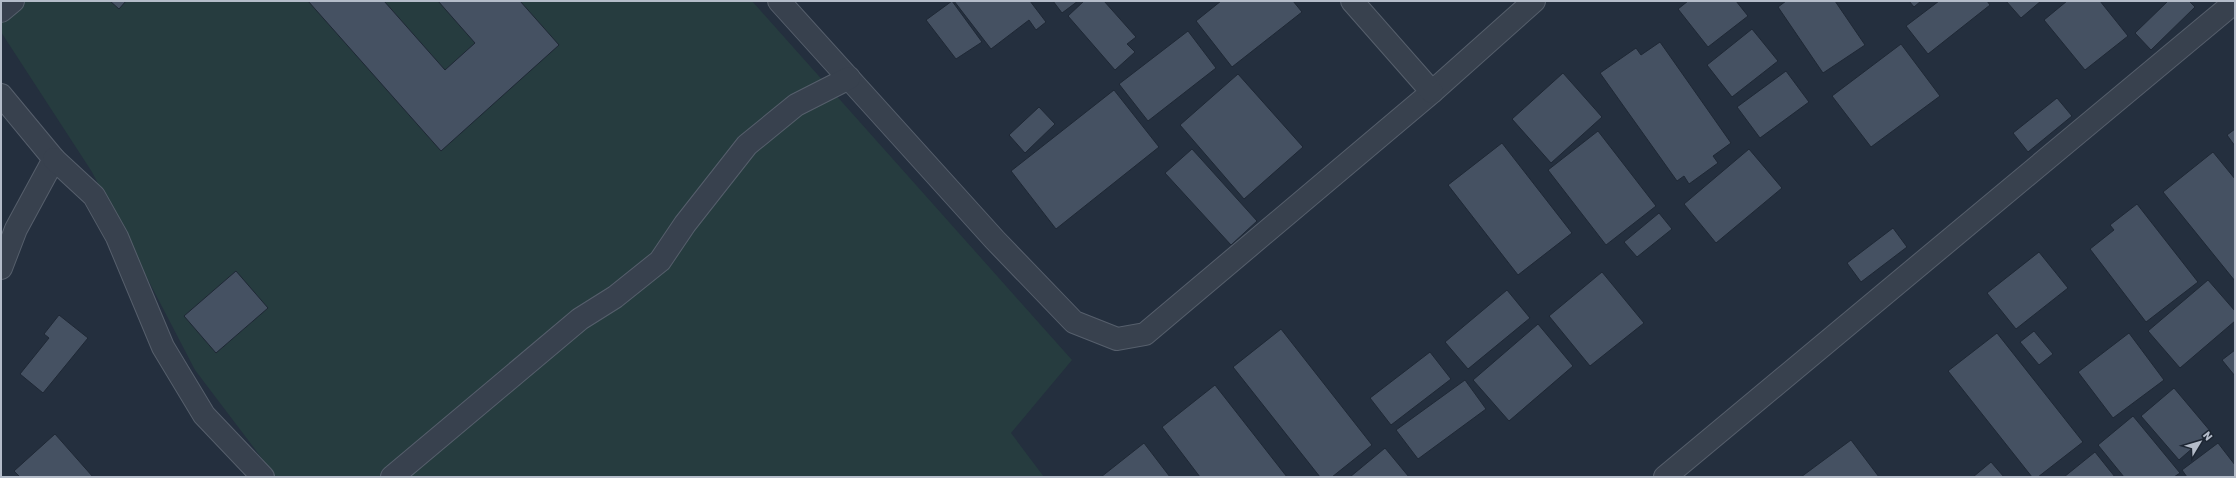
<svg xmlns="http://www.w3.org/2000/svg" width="2236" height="478" viewBox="0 0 2236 478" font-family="Rubik,sans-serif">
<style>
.green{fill:#263c3f}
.building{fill:#455162;stroke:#1f2835}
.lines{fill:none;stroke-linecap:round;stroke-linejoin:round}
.street-casing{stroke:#565f6c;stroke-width:24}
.street{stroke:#38414e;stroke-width:22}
</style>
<rect width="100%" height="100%" fill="#242f3e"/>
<polygon class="green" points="1,1 752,1 1072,360 1011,433 1044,477 276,477 195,370 92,172 1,32"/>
<g class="building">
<polygon points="110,1 126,1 119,9"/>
<polygon points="308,1 384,1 445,70 475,43 438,1 520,1 559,45 441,151"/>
<polygon points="952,1 982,42 956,59 926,20"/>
<polygon points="954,1 1030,1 1046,22 1036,30 1029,20 991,49"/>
<polygon points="1053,1 1078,1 1062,13"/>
<polygon points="1084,1 1104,1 1136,37 1127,44 1135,52 1115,70 1068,16"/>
<polygon points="1221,1 1293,1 1302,12 1232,67 1196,21"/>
<polygon points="1688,1 1736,1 1748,16 1708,47 1678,9"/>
<polygon points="1786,1 1835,1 1865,45 1823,73 1778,7"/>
<polygon points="1909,1 1921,1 1914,7"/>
<polygon points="1939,1 1987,1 1990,5 1928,54 1906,26"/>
<polygon points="2006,1 2041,1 2021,18"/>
<polygon points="2067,1 2100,1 2128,36 2085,70 2044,20"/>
<polygon points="2168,1 2189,1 2195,7 2151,50 2135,33"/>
<polygon points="1752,29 1778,61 1732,97 1707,65"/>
<polygon points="1188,31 1216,68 1148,121 1119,84"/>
<polygon points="1660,42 1731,143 1713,156 1718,163 1689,184 1684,176 1677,181 1600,73 1636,48 1641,55"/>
<polygon points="1901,44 1940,96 1871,147 1832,96"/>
<polygon points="1786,71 1809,102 1760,138 1737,107"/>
<polygon points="1563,73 1602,117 1551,163 1512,119"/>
<polygon points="1238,74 1303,147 1244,199 1180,125"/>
<polygon points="1114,90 1159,147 1056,229 1011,171"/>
<polygon points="2057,98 2072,116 2028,152 2013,133"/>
<polygon points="1039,107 1055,124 1025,153 1009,135"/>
<polygon points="2235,129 2235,146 2227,135"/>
<polygon points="1598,131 1656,206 1606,245 1548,170"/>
<polygon points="1502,143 1572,233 1518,275 1448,185"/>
<polygon points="1192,149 1257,221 1231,245 1165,173"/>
<polygon points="1749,149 1782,188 1716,243 1684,204"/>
<polygon points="2213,152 2235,179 2235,281 2163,192"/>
<polygon points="2137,204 2198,282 2146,322 2090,249 2114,230 2110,225"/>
<polygon points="1659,213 1672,229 1637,257 1624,242"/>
<polygon points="1893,228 1907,247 1861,282 1847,263"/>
<polygon points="2039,252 2068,288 2016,329 1987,293"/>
<polygon points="236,271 268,308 216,353 184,316"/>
<polygon points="1602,272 1644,323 1590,366 1549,316"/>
<polygon points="2208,280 2235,311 2235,321 2180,368 2148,331"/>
<polygon points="1507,290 1530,318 1468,369 1445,342"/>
<polygon points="59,315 88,338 43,393 20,374 49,338 44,334"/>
<polygon points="1538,324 1573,366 1509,421 1473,380"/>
<polygon points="1281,329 1372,445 1332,477 1320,477 1233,367"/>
<polygon points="2034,331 2053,354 2039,365 2020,342"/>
<polygon points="1997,333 2083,442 2038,477 2032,477 1948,371"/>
<polygon points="2129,333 2164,380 2113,418 2078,372"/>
<polygon points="2235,350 2235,376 2222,360"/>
<polygon points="1430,352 1451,379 1391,425 1370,398"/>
<polygon points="1465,380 1486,409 1418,459 1396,430"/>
<polygon points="1215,385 1287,477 1200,477 1162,427"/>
<polygon points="2174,388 2211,432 2179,460 2141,416"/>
<polygon points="2133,416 2180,473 2174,477 2124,477 2098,445"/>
<polygon points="55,434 93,477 20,477 14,471"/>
<polygon points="1851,440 1879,477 1801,477"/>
<polygon points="1144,443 1170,477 1101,477"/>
<polygon points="2218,443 2235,465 2235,477 2187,477 2182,470"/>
<polygon points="1385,448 1409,477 1350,477"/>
<polygon points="2095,452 2115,477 2064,477"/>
<polygon points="1991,462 2004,477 1973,477"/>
</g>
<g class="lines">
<g class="street-casing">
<g id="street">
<polyline points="779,1 995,240 1074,322 1117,339 1145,334 1432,92 1534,1"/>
<polyline points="1352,1 1432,92"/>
<polyline points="1,11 13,1"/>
<polyline points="1,95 54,159 16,229 1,268"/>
<polyline points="54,159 94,196 117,237 163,347 204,415 263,477"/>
<polyline points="392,477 580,319 615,297 660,261 685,224 747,145 796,105 849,78"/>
<polyline points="1665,477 2235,2"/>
</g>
</g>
<use href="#street" class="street"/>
</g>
<rect width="2236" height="478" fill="none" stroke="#b4bcc9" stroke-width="4"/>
<g transform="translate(2200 442) rotate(52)" stroke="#1d2633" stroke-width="3" paint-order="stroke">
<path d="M0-3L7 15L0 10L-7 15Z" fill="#b4bcc9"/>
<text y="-6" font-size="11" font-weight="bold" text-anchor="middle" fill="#b4bcc9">N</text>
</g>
</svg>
